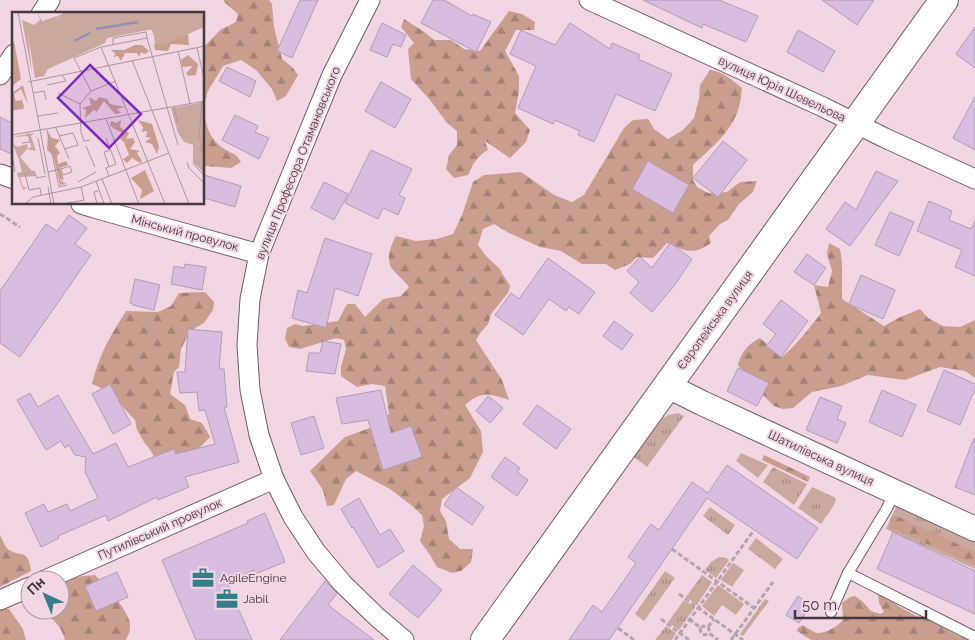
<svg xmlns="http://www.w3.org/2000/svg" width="975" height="640" viewBox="0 0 975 640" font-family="Raleway,sans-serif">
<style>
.grass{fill:url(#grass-tufts)}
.forest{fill:url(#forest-firs)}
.park{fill:#c9a99e}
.building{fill:#d9bde0;stroke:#b09eb4}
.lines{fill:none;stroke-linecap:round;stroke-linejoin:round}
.service-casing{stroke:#745c68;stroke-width:12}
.minor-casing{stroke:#745c68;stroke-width:21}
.tertiary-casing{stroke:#745c68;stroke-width:26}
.secondary-casing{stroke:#745c68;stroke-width:30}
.path{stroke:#b9a3ae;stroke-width:3;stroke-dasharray:5 2.5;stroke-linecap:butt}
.service{stroke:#fff;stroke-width:10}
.minor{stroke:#fff;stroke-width:19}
.tertiary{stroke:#fff;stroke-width:24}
.secondary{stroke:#fff;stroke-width:28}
.labels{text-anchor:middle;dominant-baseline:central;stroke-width:4;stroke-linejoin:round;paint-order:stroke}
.street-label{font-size:12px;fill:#43383e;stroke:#f1d5e3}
.poi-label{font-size:12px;fill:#43383e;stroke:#f1d5e3;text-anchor:start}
.inset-river{fill:none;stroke:#9690b6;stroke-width:2.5}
.inset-road{fill:none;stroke:#ab96a1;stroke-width:1}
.view{fill:#7b2cbf;fill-opacity:0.15;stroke:#7b2cbf;stroke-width:2.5}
.inset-edge{fill:none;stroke:#43383e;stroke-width:2.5}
</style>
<defs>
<pattern id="grass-tufts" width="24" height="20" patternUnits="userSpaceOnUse" patternTransform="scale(1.25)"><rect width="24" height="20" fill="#c9a99e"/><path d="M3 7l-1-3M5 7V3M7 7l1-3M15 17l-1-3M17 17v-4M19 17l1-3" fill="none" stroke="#a58b82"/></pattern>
<pattern id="forest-firs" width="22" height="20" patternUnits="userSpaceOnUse" patternTransform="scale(1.25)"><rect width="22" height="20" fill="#ca9e8f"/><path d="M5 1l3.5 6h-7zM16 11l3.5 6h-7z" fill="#a68276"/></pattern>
</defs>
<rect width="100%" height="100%" fill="#f1d5e3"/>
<g class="grass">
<polygon points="678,413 684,416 647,467 634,457 662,419 668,415"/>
<polygon points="741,453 768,465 758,478 736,461"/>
<polygon points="773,467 807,484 794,505 763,482"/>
<path d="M812,487L834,497L836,499C834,508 826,516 821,524L798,508Z"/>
<polygon points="897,504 975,540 975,569 886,529"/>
<polygon points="710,507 735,525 728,535 703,516"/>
<polygon points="756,538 783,559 775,569 748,549"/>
<polygon points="719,557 726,558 729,560 716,578 705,570 711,562"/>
<polygon points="665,571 675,578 644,621 635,614"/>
<polygon points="702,575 712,582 697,605 686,597"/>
<polygon points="765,599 769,601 743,636 740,634"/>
<polygon points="684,600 695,607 679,630 668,622"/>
<polygon points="666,626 676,633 672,640 655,640"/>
</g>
<g class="forest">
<polygon points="224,0 269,0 272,4 274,27 282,59 292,67 298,75 286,96 277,101 272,89 256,70 241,60 223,66 208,91 204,105 204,47 220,30 236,22 238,14 224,2"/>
<path d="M509,11L522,14L535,22L534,30H516L505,51L519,76V91L515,113L530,130L526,142L510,158L485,141L488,150C477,156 473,164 468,175L454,178L446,169L449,155L457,145V131L447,123L430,100L411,79L408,49L414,43L401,27L404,19L423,31L434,40H451L464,49L480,51Z"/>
<path d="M710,70C724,72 731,79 742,88C741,94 741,101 739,107C732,132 711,148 693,165V180L697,187L708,193L727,192L740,182L757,181L753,192L739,204L728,220L720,224L709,236L711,243C692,256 686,251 667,243L653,258L637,257L630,264L615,270L606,264H582L561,251L540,247L509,233L494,224L483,229L478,245L486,256L499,268L510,286L508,293L491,314L488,324L481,332L476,340L502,380L509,400C489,394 483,390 465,405L481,431L483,452L470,478L442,499L440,511L446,521L449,539L460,549H473L471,562L461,571L452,573L437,567L430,555L420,541L424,526L422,515L411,505L390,489L356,471L346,479L334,505L327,506L323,490L310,471L345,437L378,425L389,414L385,386L372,384L357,387L341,376V367L346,349L344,340L336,338L300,349L289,347L285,339L287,328L295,324L303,326L338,321L347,304H355L365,317L383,299L401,296L409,287C405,281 400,278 395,272C384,262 390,247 396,236L416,241L437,239L453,234L462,215L473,182L484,175L521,172L554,195L572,202L584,195L624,128L633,120L648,119L654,129L668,139L683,130L694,118L699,99L700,85Z"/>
<path d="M204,113C207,129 211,141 226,150C234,155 235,152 241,162L231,168L204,166Z"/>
<path d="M829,243L840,249L842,262V299L884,326L898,318L920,309L928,318L943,326L960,327L975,320V378L965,371L940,367L905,380L868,375L841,386L812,392L793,408L783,409L774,406L763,395L738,365C742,351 747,345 760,338L782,357C797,344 809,329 821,313L814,285L828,287L832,271L827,254Z"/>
<path d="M205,292L214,302L213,310L204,323L190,331L181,349L179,367L174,372L170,394L185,405L190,419L202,423L210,437L199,448L191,460L154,457L151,451L144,442L137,430L135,420L108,391L92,384C99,355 110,336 126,311L158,312L171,306L179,293Z"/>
<polygon points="764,455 810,477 808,482 762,460"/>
<polygon points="894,515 975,552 975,565 889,527"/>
<path d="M0,535C2,539 4,544 6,547C18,560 28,545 31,571L0,587Z"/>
<path d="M95,575C105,586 133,613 130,629C130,632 127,637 126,640H65C61,626 54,618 41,613V610H60V584C70,577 82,576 95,575Z"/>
<path d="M878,595L887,597L898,606L916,616L931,620L949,631L961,637L975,640H811L797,631L798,628L803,625C806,627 810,630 814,632C823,636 838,626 843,620L842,603L850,597L855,596L863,602L871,611L880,614L884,612L879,603Z"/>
<polygon points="0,609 9,609 23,629 26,640 0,640"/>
</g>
<g class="park">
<polygon points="733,563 744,570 732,587 721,580"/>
<polygon points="718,585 744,604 736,615 722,605 714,616 702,606"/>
</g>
<g class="building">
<polygon points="300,0 318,0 292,58 277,51"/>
<polygon points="433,0 444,0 472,16 473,14 491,22 476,52 421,23"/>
<polygon points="643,0 719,0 758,16 746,42 703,24 702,28"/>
<polygon points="822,0 874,0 857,25"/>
<polygon points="382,23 406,35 401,47 393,44 387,57 370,50"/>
<polygon points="570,23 610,49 612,43 640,55 638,59 672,74 655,111 616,94 594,142 578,135 580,131 555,120 553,124 518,108 536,66 510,54 521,30 555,45"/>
<polygon points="975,27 975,68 956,54"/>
<polygon points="798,30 835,51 823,72 787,52"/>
<polygon points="227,67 256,81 250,97 219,81"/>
<polygon points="381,82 411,99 395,128 365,111"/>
<polygon points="975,97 975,150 953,138"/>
<polygon points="235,115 258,126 255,132 269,138 259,159 222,140"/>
<polygon points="0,117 14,124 14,155 0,149"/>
<polygon points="723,141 747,160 718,197 693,178"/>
<polygon points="371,150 412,169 399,195 405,198 398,215 383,208 378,219 345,203"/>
<polygon points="648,161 689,185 673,213 632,189"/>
<polygon points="876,171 898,181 850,246 826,229 845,202 856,210"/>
<polygon points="204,175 241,186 235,207 204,198"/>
<polygon points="324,182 348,194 334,220 311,208"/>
<polygon points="929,201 952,211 949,220 971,229 975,220 975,276 955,267 962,250 917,231"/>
<polygon points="890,212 914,222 899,256 875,245"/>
<polygon points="69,215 87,228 75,244 91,255 20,357 0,343 0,291 46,224 57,231"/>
<polygon points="325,238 372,254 358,296 335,288 326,328 292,318 298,290 307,293"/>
<polygon points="670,243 692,259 674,286 652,312 630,293 639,282 627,271 640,257 652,268"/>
<polygon points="807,254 826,268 814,285 794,272"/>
<polygon points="548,258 595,292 579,314 569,307 566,311 549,299 523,335 495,315 511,293 519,299"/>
<polygon points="185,264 206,267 202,290 171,284 174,266 184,268"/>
<polygon points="861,275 895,290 883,319 849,304"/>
<polygon points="135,279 160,285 154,310 133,305 133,304 130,303"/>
<polygon points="781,300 808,321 781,357 766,346 776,334 763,324"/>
<polygon points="614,321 633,335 622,350 603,336"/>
<polygon points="188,329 222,332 219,369 224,369 227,407 224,407 239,462 185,477 189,487 158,500 157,497 108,521 106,515 58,536 59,538 41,547 25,513 44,504 48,512 67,504 70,511 98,498 85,472 86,457 75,455 69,445 65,448 61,441 46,450 17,400 30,393 38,407 58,395 93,454 116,443 128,467 174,449 176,454 215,444 205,410 199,411 197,392 180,393 177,372 185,372"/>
<polygon points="323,341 341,344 335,374 306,371 309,353 320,353"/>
<polygon points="738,368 769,383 757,406 727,391"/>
<polygon points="944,370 975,384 975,389 960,425 927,411"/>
<polygon points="110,384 131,424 113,434 92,394"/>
<polygon points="381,390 391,433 411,426 422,457 383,470 368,420 342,424 336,398"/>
<polygon points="882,390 916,405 902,437 869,422"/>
<polygon points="488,396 503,408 490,423 476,411"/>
<polygon points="820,397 842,406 837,419 846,423 837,443 806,430"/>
<polygon points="537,405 571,429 556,449 523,424"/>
<polygon points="314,416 324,448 301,455 291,423"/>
<polygon points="974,438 975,438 975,495 955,487"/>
<polygon points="505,457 520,468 517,472 528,480 517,496 491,477"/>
<polygon points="727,465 818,528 797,559 707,498 609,640 569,640 593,605 602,612 636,563 628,557 651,524 659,530 692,482 708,493"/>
<polygon points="456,487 484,507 472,525 444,505"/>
<polygon points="359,498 380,535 390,529 404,551 378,568 353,527 352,528 341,509"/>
<polygon points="265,513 285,562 255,574 254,570 227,582 252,640 196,640 162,560 248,523 247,521"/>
<polygon points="893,532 975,571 975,614 877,569"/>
<polygon points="413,565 442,590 418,618 389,594"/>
<polygon points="117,572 128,597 96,611 85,586"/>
<polygon points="325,581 337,593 328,605 374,640 280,640"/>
<polygon points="798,596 811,605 799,623 786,615"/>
</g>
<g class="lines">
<g class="service-casing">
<g id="service">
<polyline points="848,573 975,637"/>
<polyline points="831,612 848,573 886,510 895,492"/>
</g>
</g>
<g class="minor-casing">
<g id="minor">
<polyline points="370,0 332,75 259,254 250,299 247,345 250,390 259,435 274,479 293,517 316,552 343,584 377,617 404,640"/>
<polyline points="589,0 823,107 885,138 975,179"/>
<polyline points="41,14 50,0"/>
<polyline points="0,75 14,54"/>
<polyline points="0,174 14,179"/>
<polyline points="81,204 94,208 259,254"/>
<polyline points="45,580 274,479"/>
<polyline points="0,600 30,587"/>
</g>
</g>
<g class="tertiary-casing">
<polyline id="tertiary" points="668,386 702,403 975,529"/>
</g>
<g class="secondary-casing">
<polyline id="secondary" points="485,640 944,0"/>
</g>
<g class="path">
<polyline points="0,214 20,227"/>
<polyline points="672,549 754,608"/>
<polyline points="679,594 743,640"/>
<polyline points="661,619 689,640"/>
<polyline points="689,619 701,628 700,630 702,634 705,635 709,633 718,640"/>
<polyline points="708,627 714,619"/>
<polyline points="618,628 634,640"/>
<polyline points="701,628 703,626 708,627 709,629 709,633"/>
<polyline points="675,640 754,530"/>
<polyline points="731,640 773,582"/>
</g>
<use href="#service" class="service"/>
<use href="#minor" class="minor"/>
<use href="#tertiary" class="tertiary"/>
<use href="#secondary" class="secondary"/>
</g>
<defs>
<g id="office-bare" transform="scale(1.725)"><path d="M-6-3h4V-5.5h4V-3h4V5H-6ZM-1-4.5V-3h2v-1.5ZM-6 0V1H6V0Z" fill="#377c89" stroke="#f1d5e3" stroke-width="2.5" paint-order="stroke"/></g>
</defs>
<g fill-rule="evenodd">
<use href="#office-bare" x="203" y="578"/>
<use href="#office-bare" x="227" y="599"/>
</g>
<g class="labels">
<g class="street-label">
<text transform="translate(782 89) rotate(25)">вулиця Юрія Шевельова</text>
<text transform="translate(298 163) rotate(-68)">вулиця Професора Отамановського</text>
<text transform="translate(185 233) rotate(15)">Мінський провулок</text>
<text transform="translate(715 320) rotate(-54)">Європейська вулиця</text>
<text transform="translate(821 458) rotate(25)">Шатилівська вулиця</text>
<text transform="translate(160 529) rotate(-24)">Путилівський провулок</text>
</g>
<g class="poi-label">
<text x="220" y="578">AgileEngine</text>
<text x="243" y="599">Jabil</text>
</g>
</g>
<g transform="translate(12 12)">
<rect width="192" height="192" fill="#f1d5e3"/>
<path d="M25,0L30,9L57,0L16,23L20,62L10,8L22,13L28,8ZM22,121L19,124L24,139L15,137L8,145L20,159L15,162L22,160L24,164L8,165L11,175L15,176L11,178L5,161L10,160L7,148L1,132L6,135L15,132L16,137L19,135L17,124L0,125Z" fill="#c9a99e"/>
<path d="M143,0H192V15L170,24L176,22L177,33L159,32L156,39L143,38L142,33L145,31L139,16ZM2,29L9,67L0,74V34ZM123,33H130L137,39L133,42L129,40L127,45L125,41H113L109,49L106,44L101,45L104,42L99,38H112ZM176,43L186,52L184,63L176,64L174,61L181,54L170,55L169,48ZM11,73L16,93L9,77L2,82L4,89L10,88L12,95L0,98V81ZM77,85L84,89L87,85L95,87L98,92L113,95L105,97L109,101L103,102L92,89L85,100L82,98L73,106L74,98L70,96L79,93ZM109,108L108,115L117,121L114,127L121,126L123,130L118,137L128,139L125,141L130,149L128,151L120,146L115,151L111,147L117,143L112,130L108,127L110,121L98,114L99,109L104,111ZM126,108L140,112L147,135L145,142L140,132L133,130L139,126L134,125L135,119L130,120L131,115ZM36,120L40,126L48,128L43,134L48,141L45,144L46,152L54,149L56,153L48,156L52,168L47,167L54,172L48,173L41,143L35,138ZM133,158L142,179L128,187L130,178L119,166Z" fill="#ca9e8f"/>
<path d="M52,0H192V15L154,31L143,32L141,17L95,26L93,31L36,57L32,64L23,66L16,23L29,10L46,7ZM192,90V161L181,150V133L172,130L166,121L159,96Z" fill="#c9a99e"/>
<path class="inset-river" d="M84,17L126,10M62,29L78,21"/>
<path class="inset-road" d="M6,0L42,192M101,33V26L134,20L135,26M89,35L153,192M185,36L193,70M166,39L178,92M120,48L177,192M16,70L193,34M35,73L54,69L50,63M79,79L62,46L89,35L135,26L166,133M21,81L32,79L34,88M46,81L68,92M190,89L187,126L193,127M162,95L166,112M1,104L0,98L12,96M26,104L46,101M94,107L127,192M44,116L57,147M35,118L47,175L55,173M0,123L193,89M47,124L61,121L66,133L52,137M26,126L33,162M94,126L104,152L94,156L97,164M78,128L72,129L69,120L68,92L79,79L104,69M10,131L18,130L16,121M74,134L83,155M188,142L191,126M0,143L3,159L0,161M175,150L177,156L193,172M181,151L193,165M97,155L92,140L98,138M36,160L49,157L51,163L60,160L58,154L49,157M90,167L100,192M84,169L92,192M66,170L84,160M36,175L39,192M29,183L28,176L17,178L13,162L22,159L25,166L34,164M13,192L21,185L69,175L157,141M51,192L72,188L69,175M85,192L82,180L86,179"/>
<path class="view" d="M78,53L129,102L97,136L46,86Z"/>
<rect width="192" height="192" class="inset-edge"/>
</g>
<g transform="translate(45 595) rotate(316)"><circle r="24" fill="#f1d5e3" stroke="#ab96a1"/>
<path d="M0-4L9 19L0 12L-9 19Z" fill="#377c89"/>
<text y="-8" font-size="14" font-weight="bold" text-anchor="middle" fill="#43383e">Пн</text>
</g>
<path d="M795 610v8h131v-8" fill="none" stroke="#43383e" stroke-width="2.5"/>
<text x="802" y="610" font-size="15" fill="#43383e" stroke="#f1d5e3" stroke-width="4" paint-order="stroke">50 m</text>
</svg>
